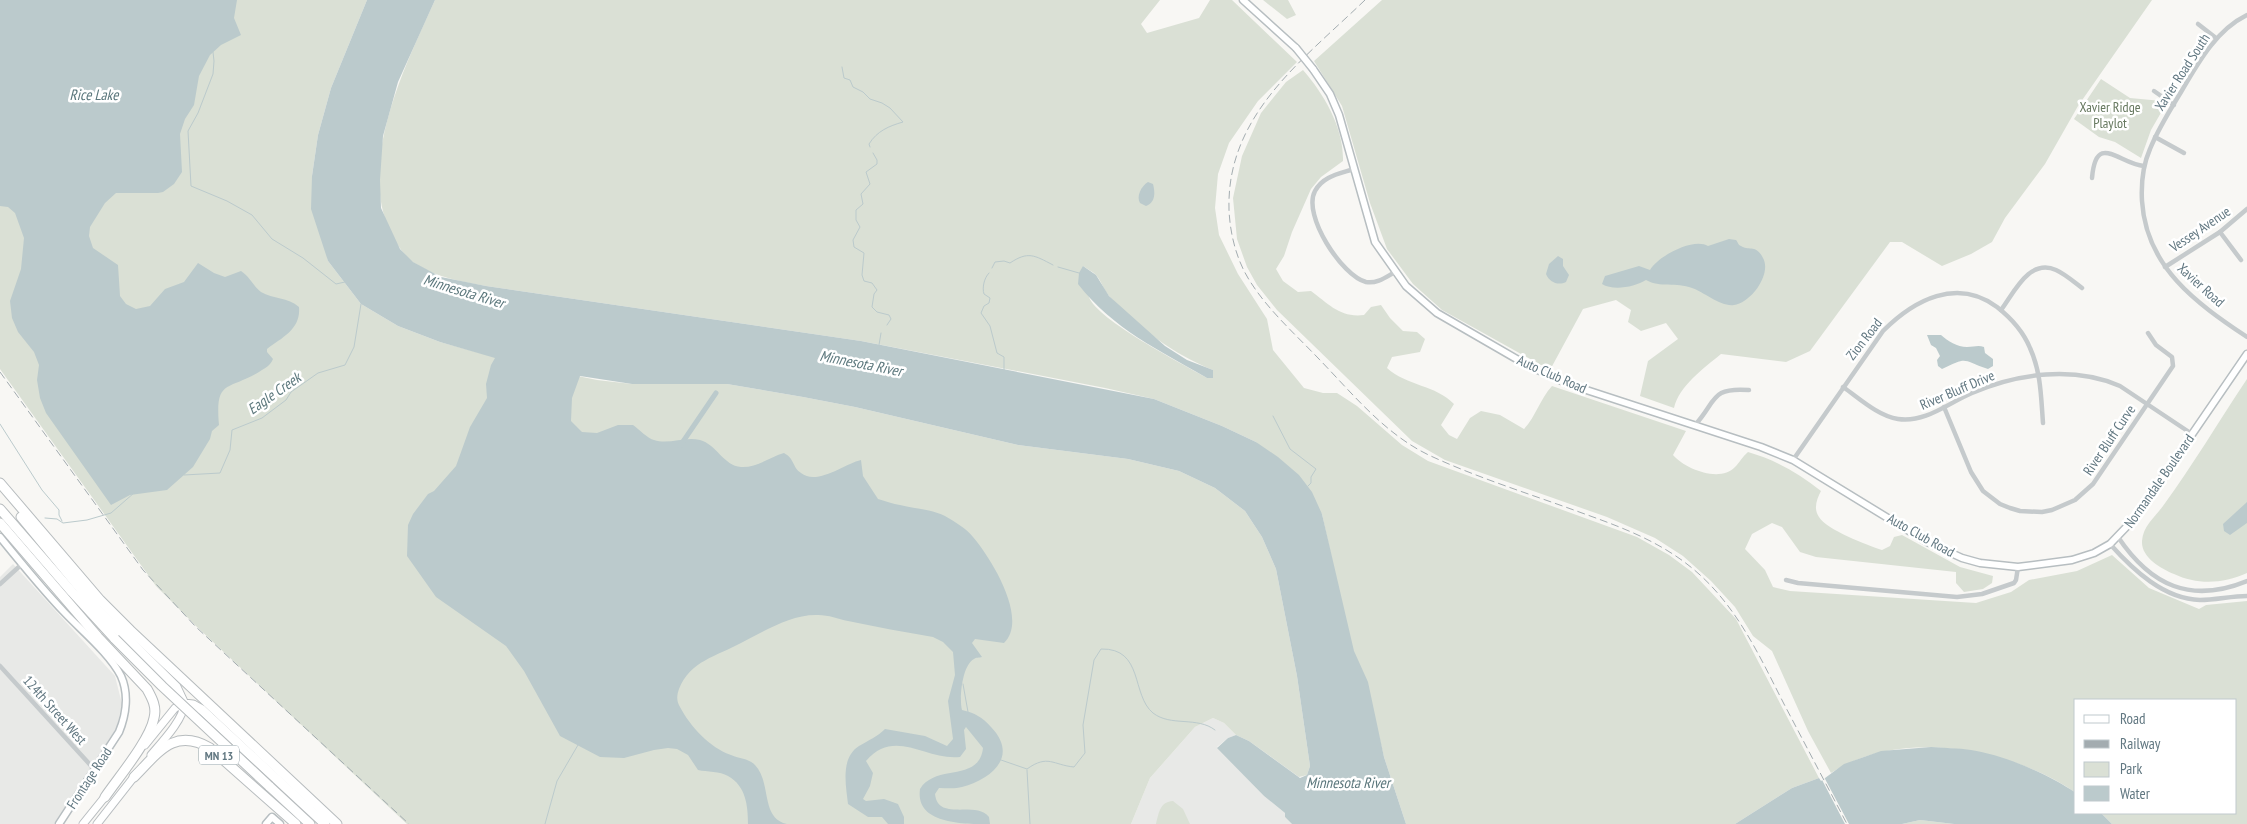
<svg xmlns="http://www.w3.org/2000/svg" width="2247" height="824" viewBox="0 0 2247 824" font-family="'PT Sans Narrow',sans-serif">
<style>
.built{fill:#e8e9e7}
.green{fill:#dae0d5;fill-rule:evenodd}
.water{fill:#bbcacc}
.pier{fill:#f8f7f4}
.lines{fill:none;stroke-linecap:round;stroke-linejoin:round}
.stream{stroke:#bbcacc;stroke-width:1}
.canal{stroke:#bbcacc;stroke-width:5}
.secondary-casing{stroke:#b7bec1;stroke-width:9}
.primary-casing{stroke:#b8bdc0;stroke-width:9}
.highway-casing{stroke:#b7bcbe;stroke-width:11}
.street{stroke:#c5cacc;stroke-width:4.5}
.secondary{stroke:#fff;stroke-width:6}
.primary{stroke:#fff;stroke-width:7}
.highway{stroke:#fff;stroke-width:9}
.rail{stroke:#a3acb0;stroke-width:1;stroke-dasharray:8 4;stroke-linecap:butt}
.secondary-bridge-casing{stroke:#b7bec1;stroke-width:9;stroke-linecap:butt}
.highway-bridge-casing{stroke:#b7bcbe;stroke-width:11;stroke-linecap:butt}
.secondary-bridge{stroke:#fff;stroke-width:6}
.highway-bridge{stroke:#fff;stroke-width:9}
.labels{text-anchor:middle;dominant-baseline:central;stroke-width:5;stroke-linejoin:round;paint-order:stroke}
.shield{fill:#fff;stroke:#90a0a7;stroke-width:1}
.shield-label{font-size:12px;font-weight:bold;fill:#617781}
.street-label{font-size:14px;fill:#617781;stroke:#fff}
.park-label{font-size:14px;fill:#677960;stroke:#fff}
.water-label{font-size:15px;font-style:italic;fill:#5b777c;stroke:#fff}
</style>
<rect width="100%" height="100%" fill="#f8f7f4"/>
<g class="built">
<polygon points="13,564 115,676 122,704 117,727 54,824 0,824 0,577"/>
<polygon points="1213,718 1224,723 1236,735 1228,738 1217,747 1264,796 1285,813 1285,817 1292,824 1131,824 1150,778 1195,727"/>
</g>
<g class="green">
<polygon points="0,0 367,0 331,88 318,135 312,176 328,261 361,304 398,326 440,342 520,364 597,380 632,384 727,384 803,397 855,407 1018,445 1128,459 1179,471 1215,488 1245,511 1262,537 1276,569 1297,676 1310,766 1307,775 1299,777 1249,741 1236,735 1224,723 1213,718 1195,727 1150,778 1131,824 407,824 196,626 156,586 0,369"/>
<path d="M435,0H1160L1141,24L1147,33L1199,18L1210,0H1232L1297,62L1258,101L1229,143L1218,174L1215,208L1219,235L1238,274L1267,319L1273,350L1304,388L1323,393H1337L1357,406L1402,445L1428,461L1637,537L1669,555L1692,572L1736,619L1819,778L1792,788L1735,824H1406L1384,757L1376,724L1351,760L1334,569L1322,514L1256,442L1222,426L1154,399L1105,388L861,341L486,286C460,281 437,278 414,263C403,255 397,244 391,233C356,163 406,64 435,0ZM1083,266C1087,269 1092,271 1096,275C1102,282 1104,291 1110,297C1140,329 1173,354 1213,370V377L1207,378C1183,364 1097,320 1089,297C1086,287 1085,276 1083,266Z"/>
<polygon points="1263,0 1288,0 1296,15 1287,19"/>
<path d="M1382,0H2152L2078,106L2045,164L2005,218L1992,242L1971,254L1942,266L1902,242H1890L1810,351L1786,362L1721,354C1704,368 1679,386 1674,408L1640,396L1648,361L1678,339L1666,323L1641,331L1628,322L1631,310L1616,300L1583,309L1550,370L1442,310L1413,284L1387,249L1370,203L1342,106L1314,61Z"/>
<path d="M1303,70C1324,94 1344,128 1343,161L1321,177L1311,189L1292,232L1284,256L1276,269L1283,281L1298,292L1311,291C1329,304 1340,318 1364,315L1371,307L1381,305L1390,318L1403,331L1417,332L1425,339L1420,352L1392,357L1387,368C1407,386 1436,385 1454,404L1441,425L1449,435L1457,439L1470,418L1481,411L1500,415L1524,429C1536,416 1540,399 1552,386L1686,431L1673,455C1685,469 1720,483 1735,467C1740,462 1742,457 1748,452C1776,460 1798,473 1821,491C1817,499 1813,508 1819,517C1827,530 1867,545 1882,550L1890,546L1894,537L1902,535L1960,567L1993,576L1992,583L1983,589L1964,592L1956,583V572L1816,557L1800,552L1782,527L1772,523L1752,534L1745,549L1765,570L1773,587L1790,591L1976,603L2011,592L2029,580L2077,571L2112,555L2149,588L2199,609L2206,605L2247,601V824H2112L2101,813H2236V700H2076V793C2011,748 1901,727 1831,773L1808,731L1772,651L1753,636L1735,607L1711,581L1683,556L1655,538L1607,517L1445,460L1412,441L1277,310L1257,285L1247,267L1237,239L1233,198L1242,156L1261,113L1286,82Z"/>
<polygon points="2101,79 2130,98 2162,101 2166,104 2151,130 2141,158 2115,142 2099,137 2074,119"/>
<path d="M2247,379V573C2223,584 2197,585 2174,574C2160,568 2141,557 2142,541C2143,526 2155,517 2163,506C2193,465 2219,421 2247,379Z"/>
<path d="M1173,801L1183,809L1190,824H1156C1159,812 1160,802 1173,801Z"/>
<polygon points="1920,820 1954,824 1902,824"/>
</g>
<g class="water">
<path d="M0,0H237L234,18L241,35L221,45L210,55L199,76L194,105L185,119L180,134L182,172L174,184L163,192L158,193H116L105,203L90,227L89,236L93,248L118,265L120,296L126,304L136,309L150,306L165,289L184,282L198,263L214,273L225,277L241,271C251,278 253,286 261,292C273,299 288,297 299,307C301,329 283,337 267,349V352L273,359C270,366 265,368 259,372C227,391 215,379 219,425L212,431L210,439L193,467L167,490L130,495L111,505L46,413L40,398L37,380L39,365L34,352L18,332L12,318L10,301L21,269L24,238L15,213L8,207L0,206Z"/>
<path d="M367,0H435L398,82L383,136L380,180L381,208L400,249L413,262L441,277L486,286L861,341L1154,399L1222,426L1256,442L1278,457L1299,475L1312,492L1322,514L1354,651L1368,682L1384,757L1406,824H1292L1285,817V813L1264,796L1217,748L1228,738L1236,735L1249,741L1300,778L1307,775L1310,766L1297,676L1276,569L1262,537L1245,511L1215,488L1179,471L1128,459L1018,445L855,407L803,397L727,384H632L580,376L572,398L571,421L582,432L597,433L618,425H633C639,429 648,439 654,440C669,445 685,436 700,440C716,444 724,466 741,467C756,468 770,457 784,453C795,459 792,467 801,473C817,486 844,464 861,460L863,476L878,499C886,501 893,504 900,505C916,509 930,509 945,516C955,522 966,528 973,537C991,558 1029,619 1004,643L975,639L972,643L982,657C979,658 976,657 974,659C962,665 959,699 962,710C975,713 982,717 991,727C1019,756 992,779 962,787C955,789 947,788 939,788L935,794C938,822 975,800 989,817L990,824C963,824 915,824 920,789C936,763 979,783 983,748L966,727L964,730L966,749L960,757C926,761 895,727 866,761L873,773L870,786L863,799L866,801L884,799L898,804L904,817V824H888L882,817H868L848,804C846,786 840,758 859,746C869,740 877,737 885,729L925,736L947,746L953,739L948,701L955,675L953,652L943,642L933,637C905,632 876,627 848,621C838,619 829,615 818,615C791,614 765,631 741,643C717,656 690,661 679,689C677,695 676,700 680,707C690,726 710,748 731,755C740,759 748,758 755,765C772,783 760,818 787,824H748C748,806 746,786 728,776C720,771 707,772 698,770L688,755L677,749L668,748L654,750L624,758L600,757L560,736L524,671L506,646L436,597L407,556L408,525L413,514L428,494L434,491L456,466L470,427L487,398L486,384L491,365L495,358L440,342L398,326L361,304L328,261L311,209L312,176L318,135L331,88Z"/>
<path d="M1148,182L1153,184C1155,192 1156,202 1146,206L1140,203C1136,197 1141,186 1148,182Z"/>
<path d="M1729,239L1736,240C1738,242 1738,245 1741,246C1748,251 1756,244 1763,258C1772,274 1751,303 1734,305C1721,307 1704,292 1692,288C1676,282 1660,288 1646,280C1635,287 1613,291 1602,284L1605,276L1639,266L1650,270C1658,256 1694,237 1708,246Z"/>
<path d="M1558,256L1563,259V266L1569,275L1566,282C1558,286 1549,282 1546,274L1549,264Z"/>
<path d="M1083,266L1096,275L1109,296L1165,346L1187,360L1213,370V378H1207C1159,350 1113,329 1078,284L1079,273Z"/>
<path d="M1927,335H1941C1948,341 1957,347 1967,347C1974,347 1978,345 1984,347L1985,353L1993,359V366L1988,369C1961,360 1969,356 1942,369L1938,366L1937,360L1940,356L1936,348L1931,345Z"/>
<polygon points="2247,502 2247,523 2230,535 2224,531 2223,524"/>
<path d="M1931,747C1944,748 1958,748 1971,750C2004,755 2048,774 2076,793V813H2101L2112,824H1954L1920,820L1902,824H1735L1792,788L1819,778L1821,781L1844,764L1881,751Z"/>
</g>
<polygon class="pier" points="1820,776 1822,778 1824,777 1849,824 1845,824"/>
<g class="lines">
<g class="stream">
<polyline points="213,52 214,61 213,74 198,113 188,131 191,186 227,201 252,215 272,239 303,258 336,284 345,282"/>
<path d="M842,67L844,78L850,80L853,87L863,92L870,99L882,103L890,108L903,122C889,126 877,131 869,144L870,147"/>
<polyline points="873,153 877,160 877,164 866,172 870,184 861,194 863,204 856,210 856,220 860,227 853,240 854,247 864,253 862,275 864,281 872,283 877,290 874,294 872,307 877,312 889,315 891,319 887,325"/>
<polyline points="1058,267 1079,273"/>
<path d="M992,268L995,262L1004,261L1010,263C1028,251 1034,255 1053,265"/>
<path d="M989,273C984,278 982,288 984,294L990,298L989,303L984,306L981,313L990,326L997,353L1004,357V370"/>
<polyline points="879,345 881,333"/>
<polyline points="1273,416 1290,449 1316,469 1311,477 1311,483 1308,486"/>
<polyline points="0,424 42,490 59,510 59,515 62,521"/>
<polyline points="184,475 220,473 230,450 232,430 262,418 286,400 291,392 318,373 345,365 354,347 361,304"/>
<polyline points="45,518 57,519 63,523 87,520 111,513 134,493"/>
<polyline points="963,684 968,712"/>
<path d="M1001,760L1027,769C1048,754 1053,765 1074,767L1085,753L1083,725L1094,660L1101,649C1144,648 1131,695 1153,713C1171,727 1197,716 1215,730"/>
<polyline points="1027,770 1030,824"/>
<polyline points="545,824 557,781 578,745"/>
</g>
<polyline class="canal" points="680,446 716,393"/>
<g class="secondary-casing">
<g id="secondary">
<polyline points="1243,0 1296,48"/>
<polyline points="1313,69 1330,94 1339,115 1375,242 1406,286 1437,313 1527,365 1568,384 1761,447 1793,460 1927,542 1962,558 1980,563 2018,567 2072,560 2094,553 2110,544 2134,519 2247,354"/>
<path d="M0,537C21,563 42,589 65,613C82,631 110,654 121,676C129,694 126,715 119,732L59,824"/>
<polyline points="266,824 272,817 280,824"/>
</g>
</g>
<g class="primary-casing">
<g id="primary">
<path d="M145,745L175,708L184,704C184,719 161,743 151,755"/>
<polyline points="83,824 108,793"/>
<polyline points="97,824 137,773"/>
</g>
</g>
<g class="highway-casing">
<g id="highway">
<polyline points="0,483 100,600 130,630 337,824"/>
<polyline points="0,509 72,592 115,639"/>
<polyline points="21,517 98,610 176,687 184,704 193,705 202,710 325,824"/>
<path d="M0,523L98,637L147,689C152,698 157,707 154,718C150,740 118,778 105,797"/>
<path d="M134,777C158,753 174,727 210,748L296,824"/>
<polyline points="269,786 310,824"/>
</g>
</g>
<g class="street">
<path d="M2247,15C2216,30 2198,63 2181,92C2170,110 2158,129 2150,149C2143,165 2141,183 2142,201C2146,267 2196,303 2247,337"/>
<polyline points="2198,24 2216,38"/>
<polyline points="2154,91 2174,105"/>
<polyline points="2155,137 2184,153"/>
<path d="M1354,169C1339,174 1323,176 1315,191C1302,215 1342,276 1366,282C1377,284 1386,277 1395,272"/>
<path d="M2092,178C2096,131 2119,164 2144,166"/>
<polyline points="2220,232 2241,260"/>
<polyline points="2165,267 2220,232 2247,209"/>
<path d="M2001,310C2014,293 2029,258 2056,270C2065,274 2074,282 2082,288"/>
<path d="M1843,387C1859,398 1878,416 1898,419C1926,423 1948,403 1972,393C2018,373 2074,366 2120,386L2192,434"/>
<polyline points="1944,407 1971,472 1983,491 2000,504 2010,508 2020,511 2042,512 2052,510 2075,500 2093,484 2173,366 2172,357 2156,345 2148,333"/>
<path d="M1695,425C1717,401 1710,387 1749,390"/>
<path d="M1793,460L1883,331C1914,300 1957,277 1997,307C2011,318 2023,331 2030,348C2041,372 2041,397 2043,423"/>
<path d="M2118,537C2151,586 2191,604 2247,581"/>
<path d="M2110,544C2133,570 2164,599 2200,600C2216,600 2231,596 2247,596"/>
<polyline points="1786,580 1798,583 1957,597 1982,594 2014,583 2016,580 2018,567"/>
<polyline points="0,584 22,564"/>
<polyline points="0,666 94,769"/>
</g>
<use href="#secondary" class="secondary"/>
<use href="#primary" class="primary"/>
<use href="#highway" class="highway"/>
<g class="rail">
<path d="M1365,0C1303,60 1226,115 1229,210C1230,233 1236,258 1248,278C1266,308 1293,332 1318,358C1353,394 1386,436 1433,457C1481,479 1533,495 1582,513C1621,527 1659,541 1692,568C1736,604 1759,655 1784,704C1805,744 1826,784 1847,824"/>
<polyline points="0,372 143,570 196,627 409,824"/>
</g>
<g class="secondary-bridge-casing">
<polyline id="secondary-bridge" points="1296,48 1313,69"/>
</g>
<g class="highway-bridge-casing">
<polyline id="highway-bridge" points="115,639 162,686 269,786"/>
</g>
<use href="#secondary-bridge" class="secondary-bridge"/>
<use href="#highway-bridge" class="highway-bridge"/>
</g>
<g class="labels">
<rect class="shield" x="199" y="745.5" width="40" height="19" rx="4"/>
<g class="shield-label">
<text x="219" y="755">MN 13</text>
</g>
<g class="street-label">
<text transform="translate(2182 72) rotate(-57)">Xavier Road South</text>
<text transform="translate(2200 229) rotate(-34)">Vessey Avenue</text>
<text transform="translate(2201 285) rotate(42)">Xavier Road</text>
<text transform="translate(1864 339) rotate(-52)">Zion Road</text>
<text transform="translate(1552 374) rotate(24)">Auto Club Road</text>
<text transform="translate(1957 390) rotate(-23)">River Bluff Drive</text>
<text transform="translate(2109 440) rotate(-56)">River Bluff Curve</text>
<text transform="translate(2159 481) rotate(-55)">Normandale Boulevard</text>
<text transform="translate(1921 535) rotate(29)">Auto Club Road</text>
<text transform="translate(55 710) rotate(48)">124th Street West</text>
<text transform="translate(89 778) rotate(-57)">Frontage Road</text>
</g>
<g class="park-label">
<text x="2110" y="107">Xavier Ridge<tspan x="2110" dy="16">Playlot</tspan></text>
</g>
<g class="water-label">
<text x="94" y="94">Rice Lake</text>
<text transform="translate(464 291) rotate(17)">Minnesota River</text>
<text transform="translate(861 363) rotate(11)">Minnesota River</text>
<text transform="translate(274 393) rotate(-35)">Eagle Creek</text>
<text x="1348" y="782">Minnesota River</text>
</g>
</g>
<rect x="2074" y="699" width="162" height="115" fill="#ffffff" stroke="#c0c9cd"/>
<rect x="2084" y="715" width="25" height="8" fill="#ffffff" stroke="#c0c9cd"/>
<text x="2120" y="724" font-size="15" fill="#617781">Road</text>
<rect x="2084" y="740" width="25" height="8" fill="#a3acb0" stroke="#c0c9cd"/>
<text x="2120" y="749" font-size="15" fill="#617781">Railway</text>
<rect x="2084" y="762" width="25" height="15" fill="#dae0d5" stroke="#c0c9cd"/>
<text x="2120" y="774" font-size="15" fill="#617781">Park</text>
<rect x="2084" y="786" width="25" height="15" fill="#bbcacc" stroke="#c0c9cd"/>
<text x="2120" y="799" font-size="15" fill="#617781">Water</text>
</svg>
